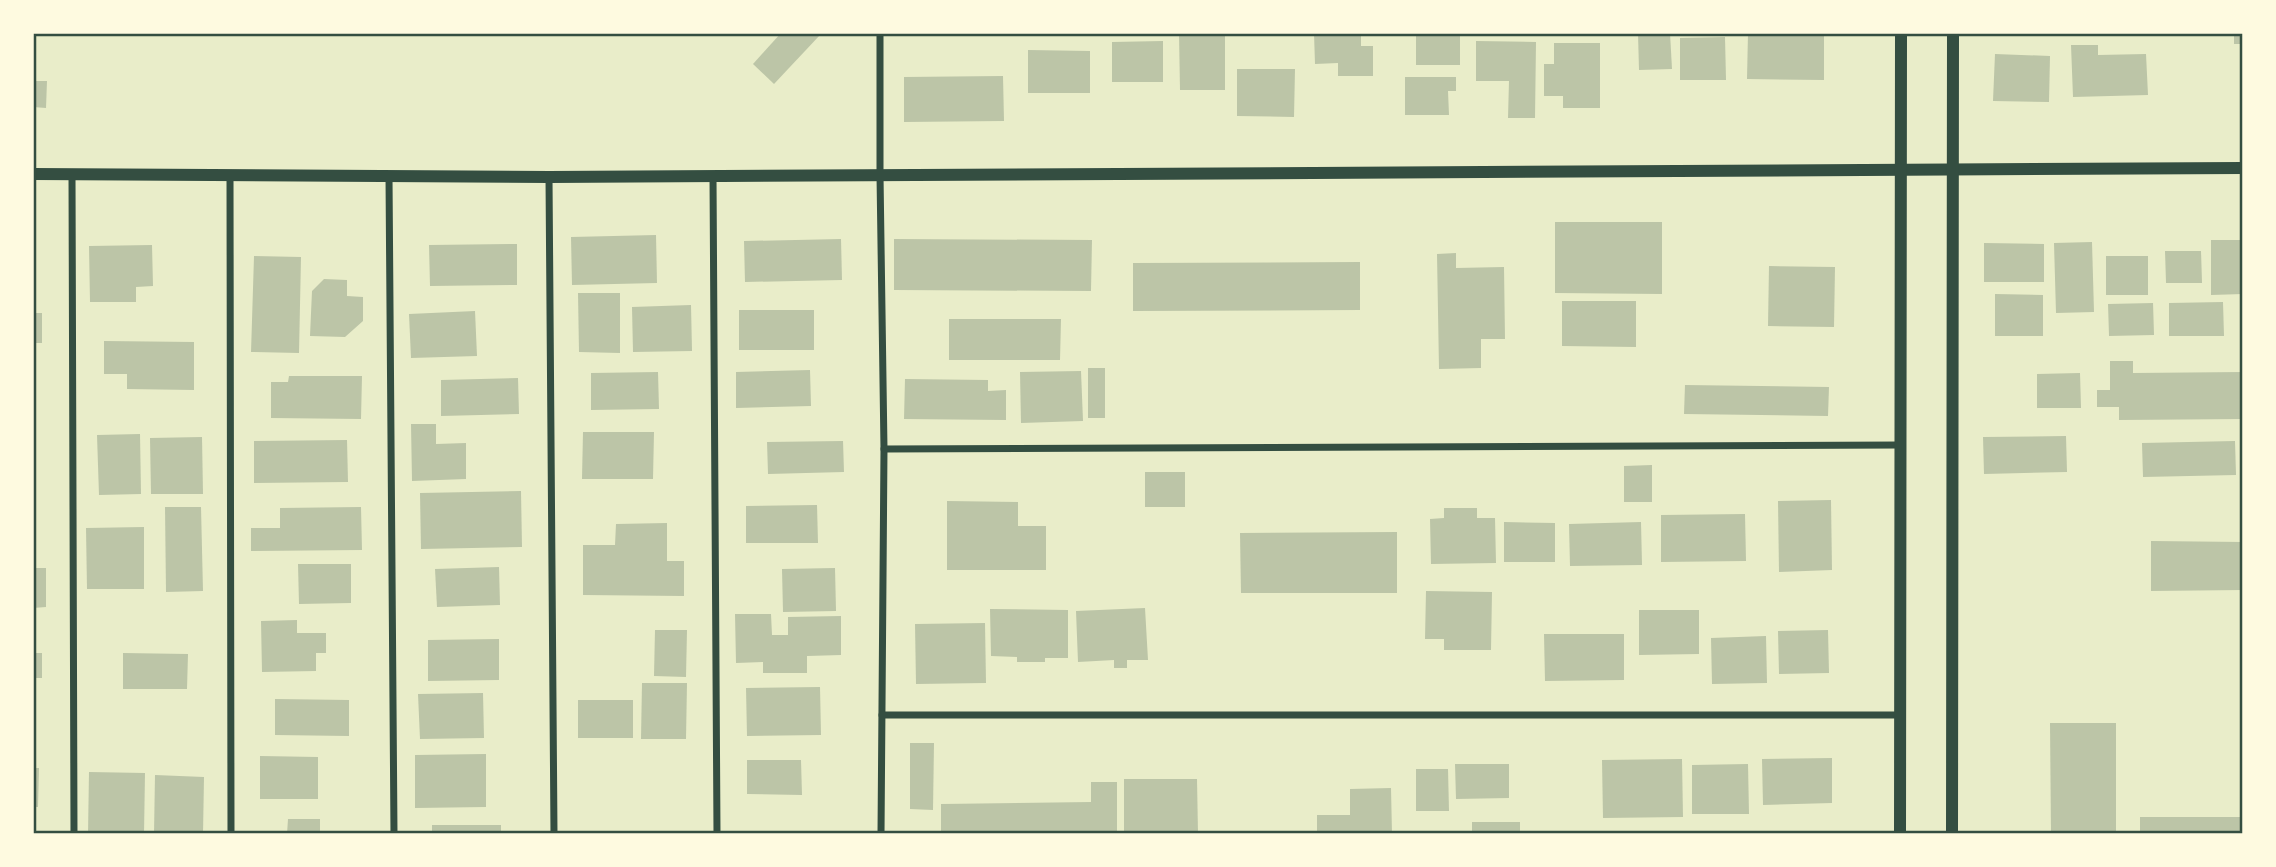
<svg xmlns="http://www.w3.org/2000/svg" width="2276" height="867" viewBox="0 0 2276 867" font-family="'Alegreya Sans',sans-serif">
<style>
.building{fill:#bcc5a7}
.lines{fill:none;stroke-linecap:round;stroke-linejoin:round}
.minor{stroke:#344e41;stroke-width:7}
.tertiary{stroke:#344e41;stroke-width:12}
.neatline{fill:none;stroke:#344e41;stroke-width:2.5}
</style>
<rect width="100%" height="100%" fill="#e9edc9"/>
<g class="building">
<polygon points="781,33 817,33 820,35 774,84 753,64"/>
<polygon points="1179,33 1225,33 1225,90 1180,90"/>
<polygon points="1314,33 1361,33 1361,46 1373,46 1373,76 1338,76 1338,63 1315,64"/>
<polygon points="1638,33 1670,33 1672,69 1639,70"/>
<polygon points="1748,33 1824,33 1824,80 1747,79"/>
<rect x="1989" y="33" width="71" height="3"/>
<rect x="2234" y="33" width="9" height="11"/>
<rect x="1416" y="34" width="44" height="31"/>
<polygon points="1725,37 1726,80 1680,80 1680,38"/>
<polygon points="1163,41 1163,82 1112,82 1112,42"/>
<polygon points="1476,41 1536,42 1535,118 1508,118 1509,81 1476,81"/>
<polygon points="1554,43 1600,43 1600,108 1563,108 1563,96 1544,96 1544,64 1554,64"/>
<polygon points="2071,45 2098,45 2098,55 2146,54 2148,95 2073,97"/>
<polygon points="1028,50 1090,51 1090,93 1028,93"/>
<polygon points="1995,54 2050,56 2049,102 1993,101"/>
<polygon points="1237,69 1295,69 1294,117 1237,116"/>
<polygon points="1003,76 1004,121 904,122 904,77"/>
<polygon points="1405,77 1456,77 1456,91 1448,91 1449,115 1405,115"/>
<polygon points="33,81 47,81 46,108 33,107"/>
<polygon points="1555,222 1662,222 1662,294 1555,293"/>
<polygon points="656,235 657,283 572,285 571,237"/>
<polygon points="841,239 842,280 745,282 744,241"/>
<polygon points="894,239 1092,240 1091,291 894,290"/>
<polygon points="2211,240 2243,240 2243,294 2211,295"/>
<polygon points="2092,242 2094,312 2056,313 2054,243"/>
<polygon points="1984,243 2044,244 2044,282 1984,282"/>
<polygon points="517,244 517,285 430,286 429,245"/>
<polygon points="152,245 153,286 136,287 136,302 90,302 89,246"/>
<polygon points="2165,251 2201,251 2202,283 2166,283"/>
<polygon points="1456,253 1456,268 1504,267 1505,339 1481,339 1481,368 1439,369 1437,254"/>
<polygon points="254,256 301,257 299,353 251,352"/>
<rect x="2106" y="256" width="42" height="39"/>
<polygon points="1360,262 1360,310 1133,311 1133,263"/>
<polygon points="1769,266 1835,267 1834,327 1768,326"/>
<polygon points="324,279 347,280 347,296 363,297 363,321 345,337 310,336 312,291"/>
<polygon points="578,293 620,293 620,353 579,352"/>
<polygon points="1995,294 2043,295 2043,336 1995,336"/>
<polygon points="1562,301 1636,301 1636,347 1562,346"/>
<polygon points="2223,302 2224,336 2169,336 2169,303"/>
<polygon points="2153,303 2154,335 2109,336 2108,304"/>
<polygon points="691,305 692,351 633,352 632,307"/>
<rect x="739" y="310" width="75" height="40"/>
<polygon points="475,311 477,356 411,358 409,314"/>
<rect x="33" y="313" width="9" height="30"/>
<polygon points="949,319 1061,319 1060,360 949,360"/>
<polygon points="104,341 194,342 194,390 127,389 127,374 104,374"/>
<polygon points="2110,361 2133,361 2133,373 2243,372 2243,419 2119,420 2119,407 2097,407 2097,390 2110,390"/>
<rect x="1088" y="368" width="17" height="50"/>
<polygon points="810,370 811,406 736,408 736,372"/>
<polygon points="1081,371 1083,421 1021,423 1020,372"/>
<polygon points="658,372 659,409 591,410 591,373"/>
<polygon points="2080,373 2081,408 2037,408 2037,374"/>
<polygon points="289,376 362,376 361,419 271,418 271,382 288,382"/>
<polygon points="518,378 519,414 441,416 441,380"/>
<polygon points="905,379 988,380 988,391 1006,390 1006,420 904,419"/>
<polygon points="1685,385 1829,387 1828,416 1684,414"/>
<polygon points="411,424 436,424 436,444 466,443 466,479 412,481"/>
<polygon points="583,432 654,432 653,479 582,479"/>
<polygon points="140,434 141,494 99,495 97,435"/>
<polygon points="2066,436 2067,472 1984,474 1983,437"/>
<polygon points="202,437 203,494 151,494 150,438"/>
<polygon points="347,440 348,482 254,483 254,441"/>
<polygon points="843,441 844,472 768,474 767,442"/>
<polygon points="2235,441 2236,475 2143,477 2142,443"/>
<polygon points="1652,465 1652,502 1624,502 1624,466"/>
<rect x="1145" y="472" width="40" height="35"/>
<polygon points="521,491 522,547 421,549 420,493"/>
<polygon points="1831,500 1832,570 1779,572 1778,501"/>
<polygon points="947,501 1018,502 1018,526 1046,526 1046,570 947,570"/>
<polygon points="817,505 818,543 746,543 746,506"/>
<polygon points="165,507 201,507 203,591 166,592"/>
<polygon points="361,507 362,550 251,551 251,528 280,528 280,508"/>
<polygon points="1444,508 1477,508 1477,518 1495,518 1496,563 1431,564 1430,519 1444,518"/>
<polygon points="1745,514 1746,561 1661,562 1661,515"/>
<polygon points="1504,522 1555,523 1555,562 1504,562"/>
<polygon points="1641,522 1642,565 1570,566 1569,524"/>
<polygon points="667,523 667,561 684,561 684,596 583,595 583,545 615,545 616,524"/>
<polygon points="144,527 144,589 87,589 86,528"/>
<polygon points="1397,532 1397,593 1241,593 1240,533"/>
<polygon points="2151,541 2243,542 2243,590 2151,591"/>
<polygon points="298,564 351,564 351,603 299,604"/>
<polygon points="499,567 500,605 437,607 435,569"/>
<polygon points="33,568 46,568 46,607 33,608"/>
<polygon points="835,568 836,611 783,612 782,569"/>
<polygon points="1426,591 1492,592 1491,650 1444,650 1444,639 1425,639"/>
<polygon points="1145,608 1148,660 1127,660 1127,668 1114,668 1114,660 1078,662 1076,611"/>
<polygon points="990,609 1068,610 1068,658 1045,658 1045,662 1017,662 1017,657 991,656"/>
<polygon points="1639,610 1699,610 1699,654 1639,655"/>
<polygon points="735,614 771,614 772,635 788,635 788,617 841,616 841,655 807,656 807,673 763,673 763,662 736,663"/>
<polygon points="297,620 297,633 326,633 326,653 316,653 316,671 262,672 261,621"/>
<polygon points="985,623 986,683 916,684 915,624"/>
<polygon points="655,630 687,630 686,677 654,676"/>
<polygon points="1828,630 1829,673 1779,674 1778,631"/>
<polygon points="1544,634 1624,634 1624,680 1545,681"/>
<polygon points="1766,636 1767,683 1712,684 1711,638"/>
<polygon points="499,639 499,680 428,681 428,640"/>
<rect x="33" y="653" width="9" height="25"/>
<polygon points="123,653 188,654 187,689 123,689"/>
<polygon points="642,683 687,683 686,739 641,739"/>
<polygon points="820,687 821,735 747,736 746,688"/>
<polygon points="483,693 484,738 420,739 418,694"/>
<polygon points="275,699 349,700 349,736 275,735"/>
<rect x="578" y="700" width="55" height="38"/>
<polygon points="2050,723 2116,723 2116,834 2051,834"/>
<polygon points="910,743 934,743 933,810 910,809"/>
<polygon points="486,754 486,807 415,808 415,755"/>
<polygon points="260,756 318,757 318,799 260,799"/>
<polygon points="1832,758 1832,803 1763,805 1762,759"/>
<polygon points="1682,759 1683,817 1603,818 1602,760"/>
<polygon points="747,760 801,760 802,795 747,794"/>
<polygon points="1455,764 1509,764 1509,798 1456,799"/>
<polygon points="1748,764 1749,814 1692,814 1692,765"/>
<polygon points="33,768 39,768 38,807 33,807"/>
<polygon points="1416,769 1448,769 1449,811 1416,811"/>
<polygon points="89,772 145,773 144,834 88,834"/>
<polygon points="155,775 204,777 203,834 154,834"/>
<polygon points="1124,779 1197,779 1198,834 1124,834"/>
<polygon points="1091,782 1117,782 1117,834 941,834 941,804 1091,802"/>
<polygon points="1391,788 1392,834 1317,834 1317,815 1350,815 1350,789"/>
<rect x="2140" y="817" width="103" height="17"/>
<polygon points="288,819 320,819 320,831 344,831 344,834 287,834"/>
<rect x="1472" y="822" width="48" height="12"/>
<rect x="432" y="825" width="69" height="9"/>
</g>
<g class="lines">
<g class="minor">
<polyline points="880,33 880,175 884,449 881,834"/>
<polyline points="72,174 74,834"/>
<polyline points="230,174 231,834"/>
<polyline points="389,176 394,834"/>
<polyline points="713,176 717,834"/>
<polyline points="549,177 554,834"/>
<polyline points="884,449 1901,445"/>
<polyline points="882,715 1899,715"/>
</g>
<g class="tertiary">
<polyline points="33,174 549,177 2243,168"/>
<polyline points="1900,834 1901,33"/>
<polyline points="1952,834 1953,33"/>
</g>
</g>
<rect width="2276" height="867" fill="none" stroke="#fefae0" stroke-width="70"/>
<rect x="35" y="35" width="2206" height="797" class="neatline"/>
</svg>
